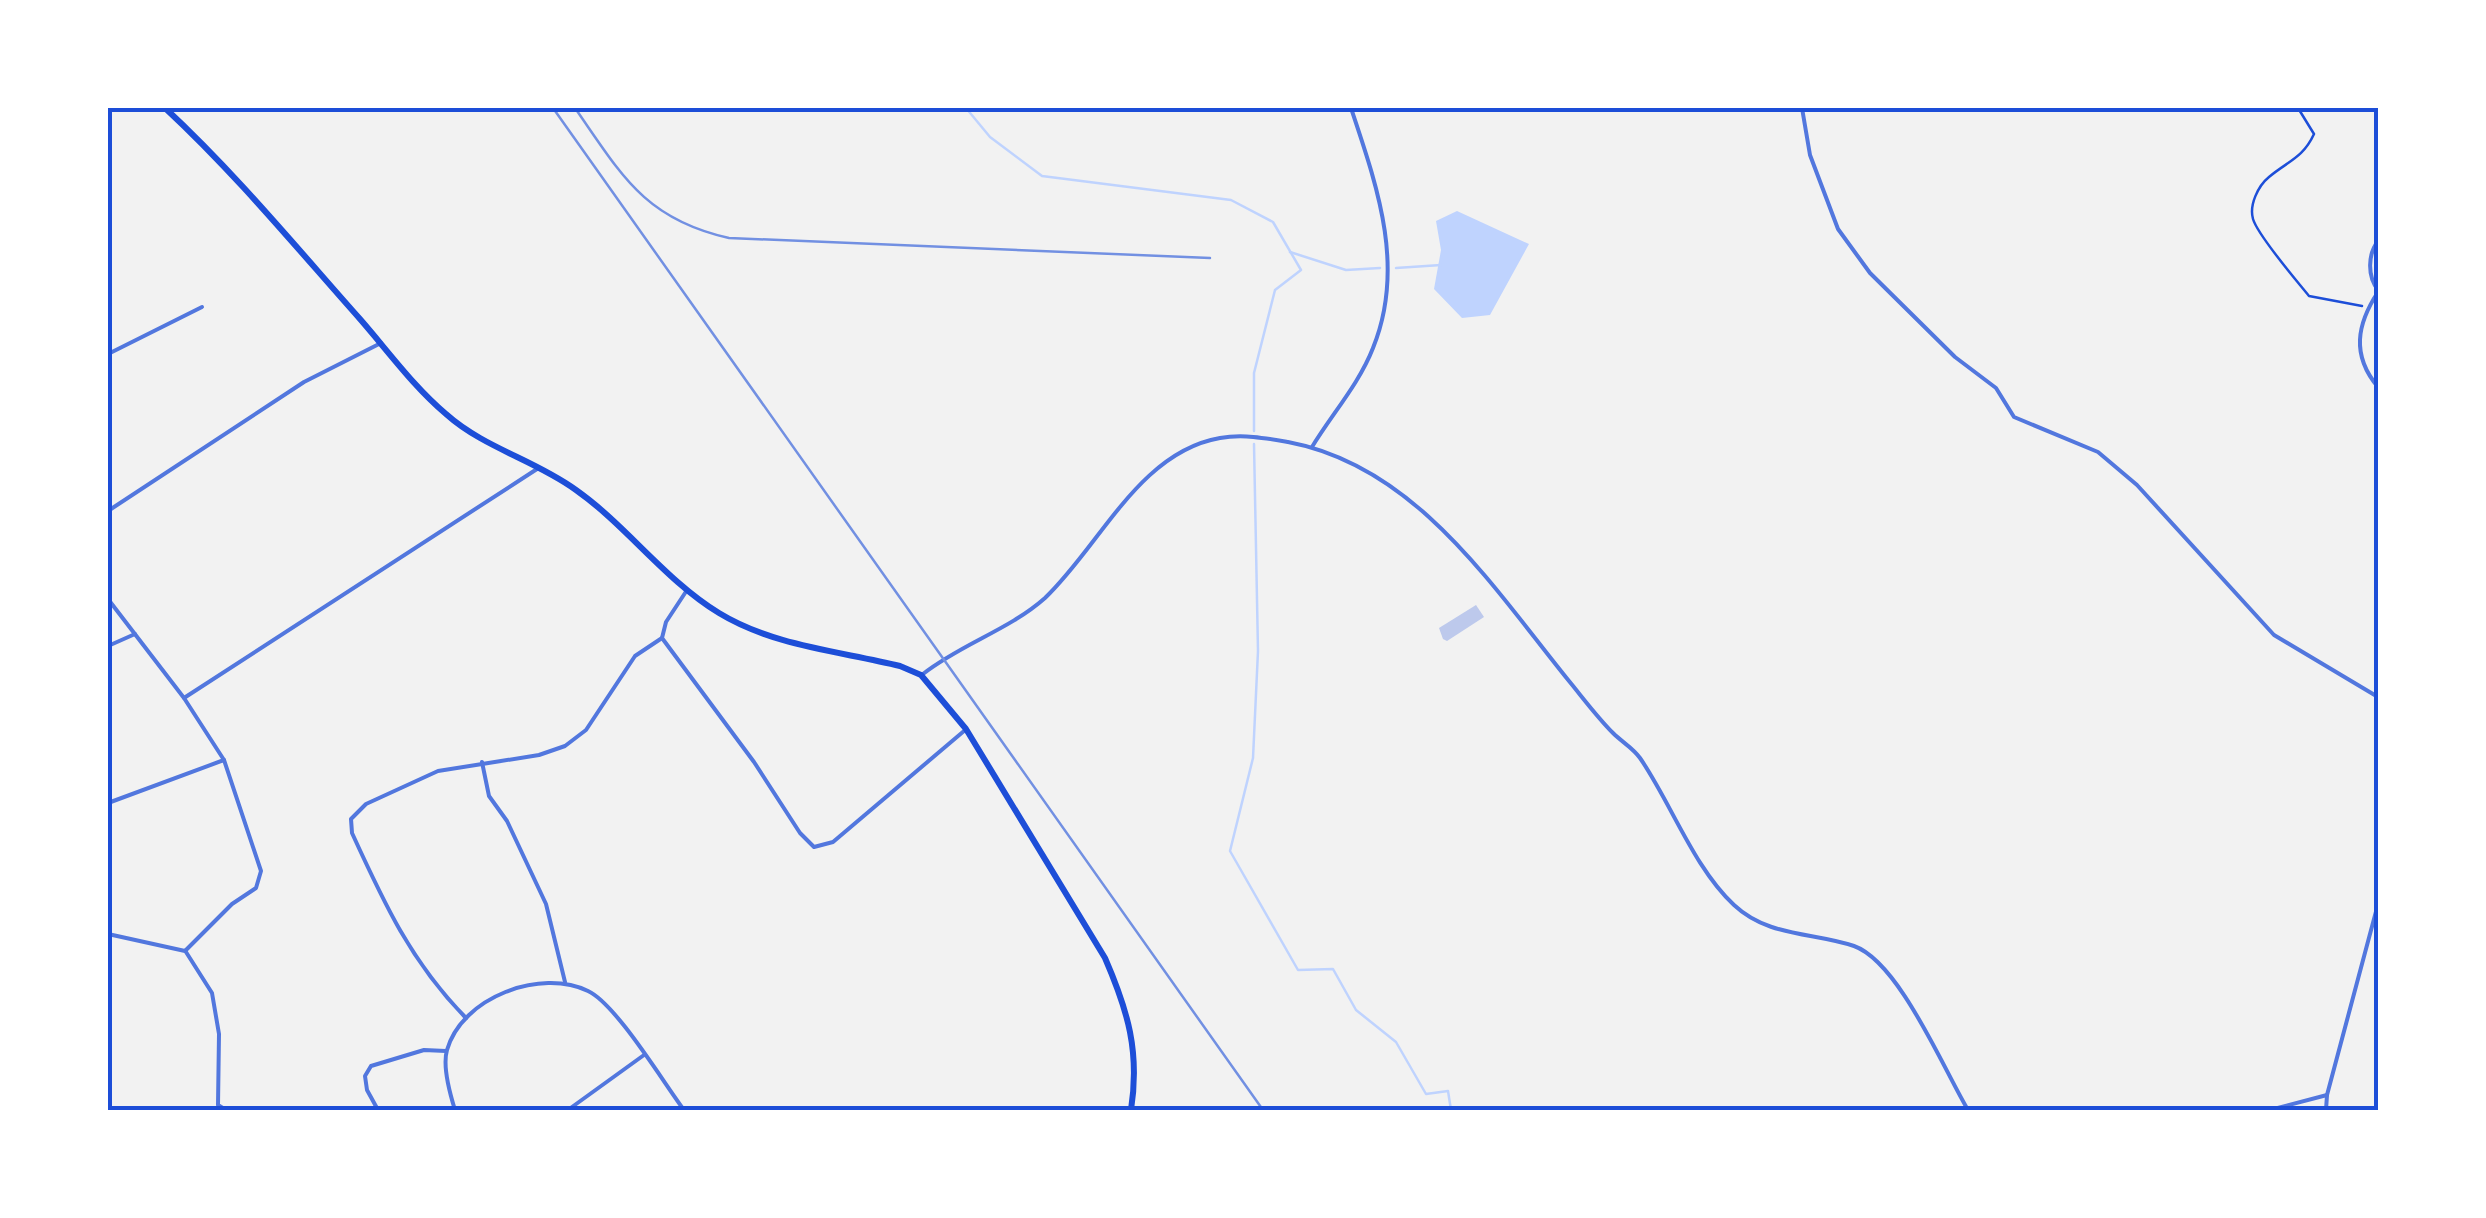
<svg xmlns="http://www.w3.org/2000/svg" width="2486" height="1218" viewBox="0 0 2486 1218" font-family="'Varela Round',sans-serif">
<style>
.water{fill:#bfd3fe}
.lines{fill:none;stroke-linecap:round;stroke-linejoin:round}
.stream{stroke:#bfd3fe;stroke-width:2.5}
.building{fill:#bdc9ec}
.path{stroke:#1d4ed8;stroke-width:2.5}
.minor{stroke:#5277de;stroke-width:4}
.secondary{stroke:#1d4ed8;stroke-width:6}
.rail{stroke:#7290e2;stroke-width:2.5}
.neatline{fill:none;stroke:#1d4ed8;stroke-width:4}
</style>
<rect width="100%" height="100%" fill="#f2f2f2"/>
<polygon class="water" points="1457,211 1529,244 1490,315 1462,318 1434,289 1441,250 1436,221"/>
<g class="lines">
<g class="stream">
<polyline points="966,108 990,137 1042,176 1231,200 1273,222 1301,270 1275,290 1254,373 1254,431"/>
<polyline points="1290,252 1346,270 1380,268"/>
<polyline points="1396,268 1441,265"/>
<polyline points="1254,444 1258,651 1253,758 1230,851 1298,970 1333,969 1356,1010 1396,1042 1426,1094 1448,1091 1451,1110"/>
</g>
</g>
<polygon class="building" points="1476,605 1484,617 1447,641 1443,639 1439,628"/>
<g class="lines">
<path class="path" d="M2298,108L2314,134C2303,158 2288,161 2269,177C2258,186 2249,205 2253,219C2258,236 2297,281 2309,296L2362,306"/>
<g class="minor">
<polyline points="1802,108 1810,155 1838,229 1870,273 1955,357 1996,388 2014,417 2098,452 2137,485 2274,635 2378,697"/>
<path d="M2378,241C2368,254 2367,276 2378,290"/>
<path d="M2378,292C2357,324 2351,355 2378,387"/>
<polyline points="108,354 202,307"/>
<path d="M1312,447C1332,414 1359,384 1373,348C1406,267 1377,186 1351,108"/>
<polyline points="108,511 304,382 381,343"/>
<polyline points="687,590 666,622 662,638 754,762 800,833 814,847 833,842 964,731"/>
<polyline points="108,599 184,698 224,760 261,871 256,888 232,904 185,951 108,934"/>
<polyline points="108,646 135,634"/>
<path d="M923,674C961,644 1009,630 1045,598C1100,546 1139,452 1220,438C1243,434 1265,438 1288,442C1416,466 1492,586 1569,681C1583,698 1597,717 1613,733C1622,742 1633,748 1640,758C1671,803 1694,868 1734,905C1768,937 1812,932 1854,946C1899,962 1943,1068 1968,1110"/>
<polyline points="184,698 537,469"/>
<polyline points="482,762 489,796 507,821 546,904 565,982"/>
<polyline points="108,803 224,760"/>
<polyline points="186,952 212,993 219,1034 218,1105 226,1110"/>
<path d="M466,1018C411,962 384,903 352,833L351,819L366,804L438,771L539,755L565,746L586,730L635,656L662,638"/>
<polyline points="378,1110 367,1090 365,1076 371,1066 424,1050 446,1051"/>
<path d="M455,1110C450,1094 442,1067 447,1050C462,997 541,968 588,991C616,1004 663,1082 684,1110"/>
<polyline points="575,1110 572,1107 644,1055"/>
<polyline points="2270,1110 2327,1095"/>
<polyline points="2326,1110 2327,1095 2378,904"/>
</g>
<path class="secondary" d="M165,108C235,173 296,247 360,319C388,351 413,386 446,414C484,448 535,460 576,490C627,526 665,580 719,613C773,646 839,651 900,666L921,675L966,729L1105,958C1128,1011 1140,1052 1131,1110"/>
<g class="rail">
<polyline points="553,108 1263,1110"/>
<path d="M575,108C621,174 644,219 729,238L1210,258"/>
</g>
</g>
<rect width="2486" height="1218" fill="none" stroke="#ffffff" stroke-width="220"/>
<rect x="110" y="110" width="2266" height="998" class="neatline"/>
</svg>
